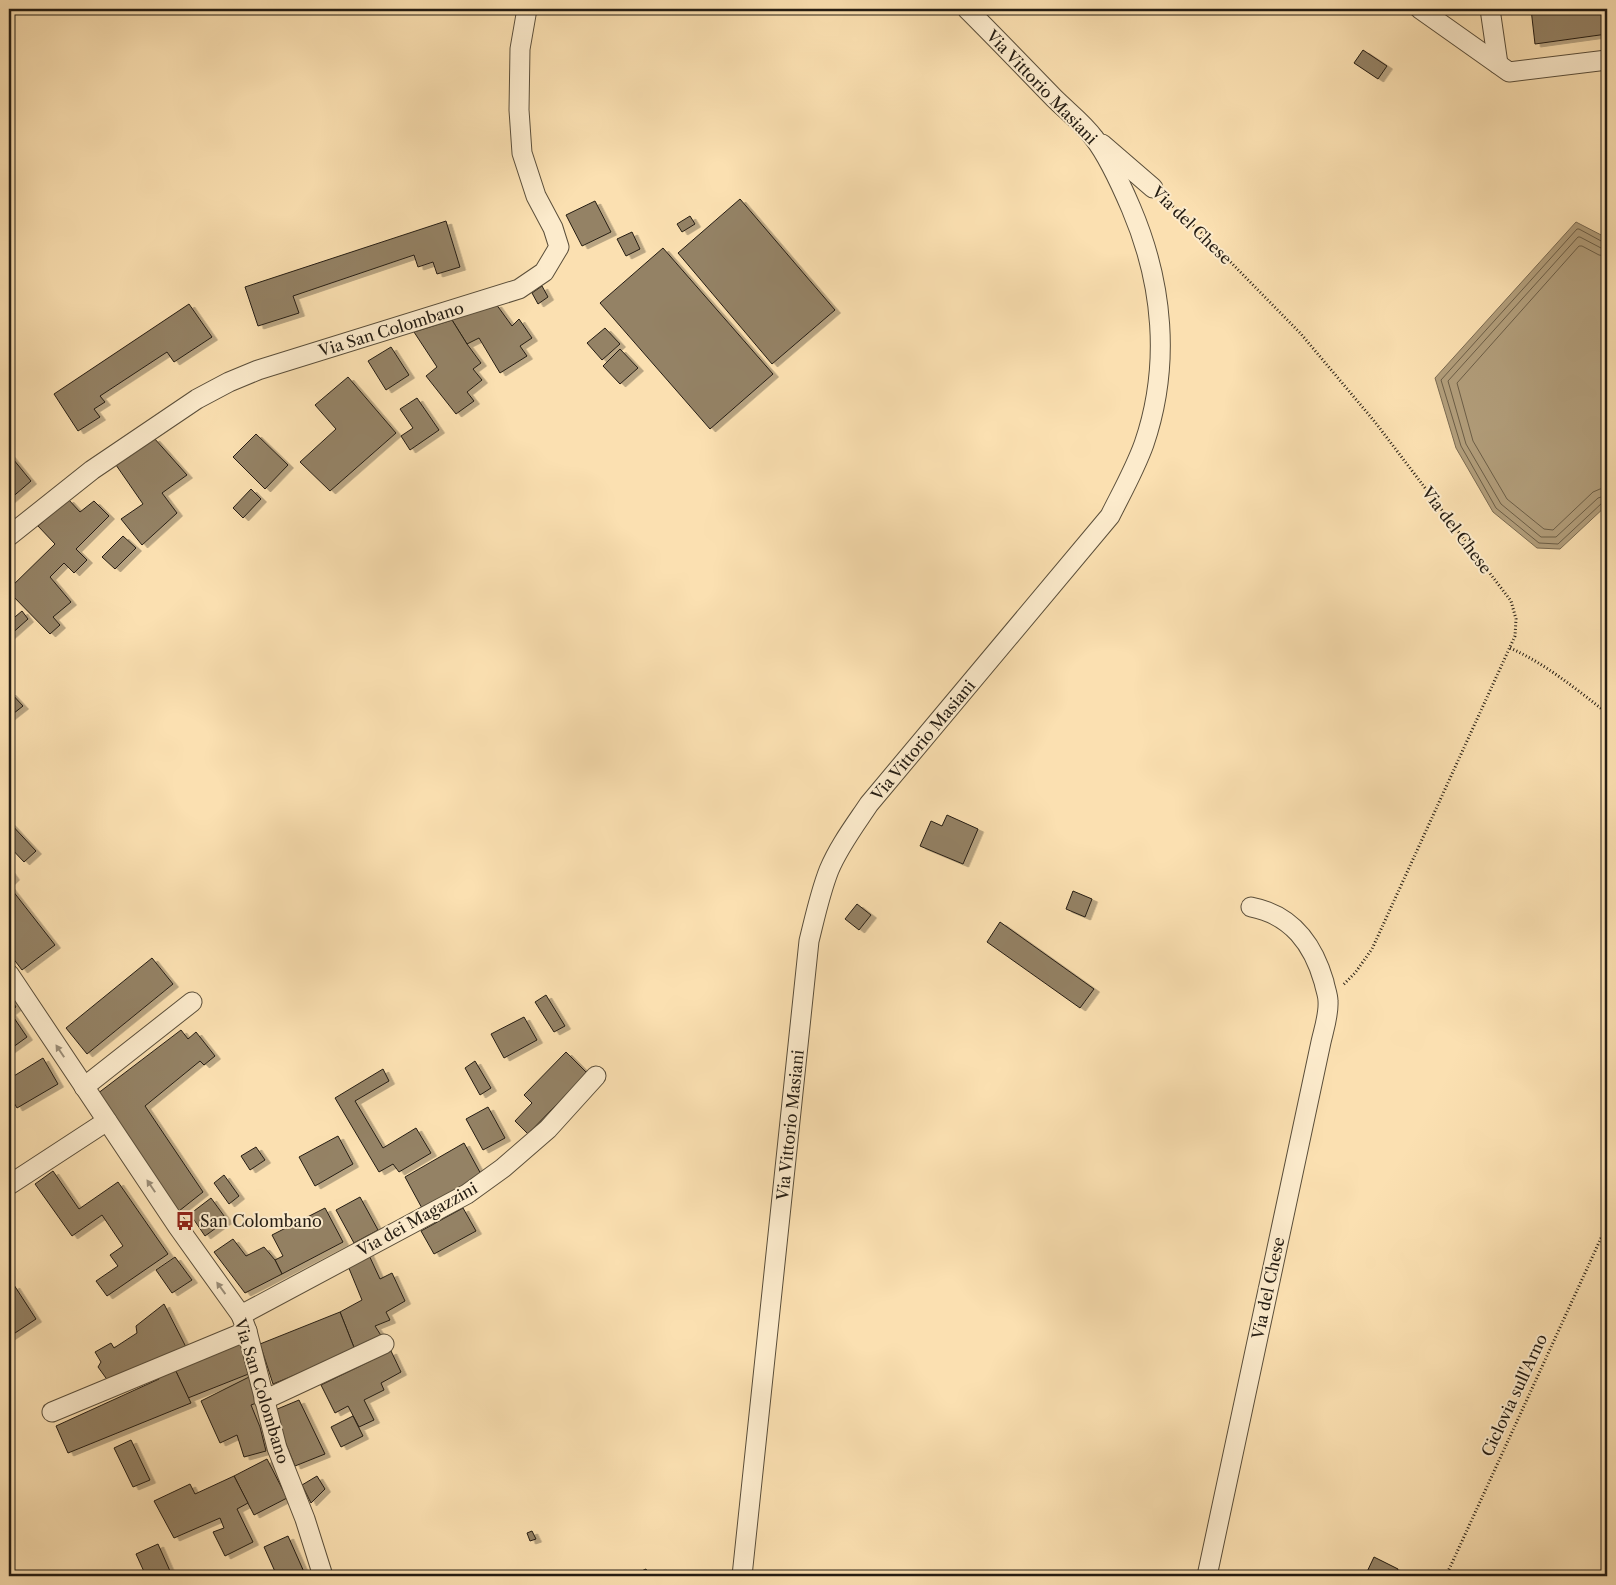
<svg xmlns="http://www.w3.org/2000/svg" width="1616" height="1585" viewBox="0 0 1616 1585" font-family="'Libre Caslon Text',serif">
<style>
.water{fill:#b29e7b;stroke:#7a6a51}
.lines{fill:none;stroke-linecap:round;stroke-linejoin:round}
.shore{stroke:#6c5e47;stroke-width:1}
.building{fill:#948265;stroke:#251d13;filter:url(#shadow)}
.minor-casing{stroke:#5a4e3a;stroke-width:21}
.path{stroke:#251d13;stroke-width:3;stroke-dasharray:1 2.5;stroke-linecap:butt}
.minor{stroke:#fcebcc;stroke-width:19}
.oneway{fill:#9b8e79}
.labels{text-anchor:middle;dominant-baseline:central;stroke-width:4;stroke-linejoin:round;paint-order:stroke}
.street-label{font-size:16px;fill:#251d13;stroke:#fcebcc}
.poi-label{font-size:16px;fill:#251d13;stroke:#fcebcc;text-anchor:start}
</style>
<defs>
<filter id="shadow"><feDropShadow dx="5.5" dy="3" stdDeviation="0" flood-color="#0004"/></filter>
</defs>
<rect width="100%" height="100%" fill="#fbe0b1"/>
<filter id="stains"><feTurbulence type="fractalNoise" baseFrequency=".004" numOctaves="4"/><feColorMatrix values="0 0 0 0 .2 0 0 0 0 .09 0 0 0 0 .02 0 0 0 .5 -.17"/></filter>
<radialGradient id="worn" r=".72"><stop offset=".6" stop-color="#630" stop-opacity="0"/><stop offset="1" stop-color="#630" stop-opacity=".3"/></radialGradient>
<polygon class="water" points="1576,222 1607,238 1607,505 1560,549 1537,548 1493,512 1456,448 1435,378"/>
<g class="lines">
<g class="shore">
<polyline points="1607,242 1603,242 1579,229 1577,229 1441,380 1461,446 1496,508 1539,543 1558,544 1602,503 1607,502"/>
<polyline points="1607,249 1601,248 1580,237 1578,237 1448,381 1466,444 1501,504 1541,537 1556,537 1598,498 1607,495"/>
<polyline points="1607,256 1599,255 1582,246 1579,246 1457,383 1473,441 1507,499 1544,529 1553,530 1593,492 1600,489 1607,488"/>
</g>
</g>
<g class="building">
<polygon points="1531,9 1607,9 1607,34 1535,44"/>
<polygon points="1363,50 1387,66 1378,79 1354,63"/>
<polygon points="740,199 835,310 772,364 678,253"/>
<polygon points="595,201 611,232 582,246 566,215"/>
<polygon points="690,216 695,224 682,232 677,224"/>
<polygon points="446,221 460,267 437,274 433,262 418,267 414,255 293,296 299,313 258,326 245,287"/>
<polygon points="632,232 640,249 626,256 617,239"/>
<polygon points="663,248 773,374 710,429 600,303"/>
<polygon points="542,286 548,297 538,304 532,293"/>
<polygon points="189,304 212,337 174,362 167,352 100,396 105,402 94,409 100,417 78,431 54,394"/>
<polygon points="496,304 512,326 519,319 532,338 520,346 527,356 500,373 479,338 467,344 452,320"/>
<polygon points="452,320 467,344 481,363 473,369 482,380 467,392 474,401 456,414 426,376 437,367 414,332"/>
<polygon points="605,328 620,344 602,360 587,343"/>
<polygon points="391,347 409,375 386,390 368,361"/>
<polygon points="620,349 638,368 620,384 603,366"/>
<polygon points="348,377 396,433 330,491 300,462 336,429 315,405"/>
<polygon points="417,398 439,430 410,450 401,436 413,428 400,409"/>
<polygon points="256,434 288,465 265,489 233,457"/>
<polygon points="154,438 187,475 162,493 177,513 142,545 121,519 143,504 116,465"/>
<polygon points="9,454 31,481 9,500"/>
<polygon points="251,489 261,499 243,518 233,508"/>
<polygon points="68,499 80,512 94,501 109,516 76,549 87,560 74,573 64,563 50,577 71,602 53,617 60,625 50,634 9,592 9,589 55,544 38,526"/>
<polygon points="123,536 136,548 115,569 102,557"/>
<polygon points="22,611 28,619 9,636 9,622"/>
<polygon points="10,692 23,706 9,717 9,693"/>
<polygon points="947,815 978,829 963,864 920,846 931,821 942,826"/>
<polygon points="9,822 36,851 24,862 9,846"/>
<polygon points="9,870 14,877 9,882"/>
<polygon points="9,886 55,945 22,970 9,953"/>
<polygon points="1073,891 1092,899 1085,917 1066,909"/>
<polygon points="857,904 871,915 859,930 845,919"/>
<polygon points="1000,922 1094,989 1080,1008 987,942"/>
<polygon points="152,958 173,984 87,1054 66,1028"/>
<polygon points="9,995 16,1007 10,1012 27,1037 9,1050"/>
<polygon points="546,995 565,1026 554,1032 535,1002"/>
<polygon points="524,1017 537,1040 504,1058 491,1034"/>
<polygon points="181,1030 188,1039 196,1032 215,1056 204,1065 200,1061 145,1106 203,1192 179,1211 97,1094"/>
<polygon points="566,1052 587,1073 528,1134 515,1121 532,1103 524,1095"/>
<polygon points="43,1058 58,1084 17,1108 9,1094 9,1079"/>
<polygon points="475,1061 491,1088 480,1095 465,1068"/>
<polygon points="383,1069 389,1081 355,1101 383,1148 416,1128 431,1153 399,1172 393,1164 379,1172 335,1098"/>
<polygon points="488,1107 505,1138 483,1150 466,1119"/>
<polygon points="338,1136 353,1164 315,1186 299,1157"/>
<polygon points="464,1143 482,1176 423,1210 405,1177"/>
<polygon points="256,1147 265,1160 250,1170 241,1156"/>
<polygon points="53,1171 79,1209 118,1182 168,1254 107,1296 96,1281 118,1266 110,1255 123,1246 102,1215 72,1236 35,1184"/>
<polygon points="224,1175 239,1196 229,1204 214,1183"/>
<polygon points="360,1197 378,1230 354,1243 336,1210"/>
<polygon points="211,1198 227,1220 205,1236 190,1214"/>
<polygon points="325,1208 343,1242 282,1274 275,1260 283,1256 272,1235"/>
<polygon points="463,1208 476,1231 434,1254 421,1231"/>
<polygon points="233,1239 246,1256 264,1247 275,1260 282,1274 245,1293 214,1252"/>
<polygon points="368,1253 380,1279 392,1273 405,1301 386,1312 390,1320 375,1326 382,1337 355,1350 340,1312 362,1300 348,1266"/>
<polygon points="175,1257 192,1280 172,1293 156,1270"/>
<polygon points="14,1285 36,1319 9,1337 9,1289"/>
<polygon points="164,1304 187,1349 111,1385 98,1367 101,1362 95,1352 111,1343 114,1348 137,1333 136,1326"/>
<polygon points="340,1312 355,1350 273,1384 260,1344"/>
<polygon points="241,1339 251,1373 188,1398 173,1365"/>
<polygon points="391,1351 401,1372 381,1383 384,1390 364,1400 374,1420 359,1427 348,1406 335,1413 321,1385"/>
<polygon points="173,1365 191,1403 68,1453 56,1426 159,1379 156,1372"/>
<polygon points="251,1376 259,1402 251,1405 260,1427 266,1451 244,1457 237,1435 220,1443 201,1401"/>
<polygon points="299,1400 325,1454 295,1466 286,1444 275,1410"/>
<polygon points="353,1416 363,1436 341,1447 331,1427"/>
<polygon points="131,1440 150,1480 133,1487 114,1448"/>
<polygon points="267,1459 287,1498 254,1515 234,1476"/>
<polygon points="234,1476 248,1503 237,1509 253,1542 225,1556 213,1532 224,1528 220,1518 174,1538 154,1501 190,1484 195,1494"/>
<polygon points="317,1476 325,1489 311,1503 302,1485"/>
<polygon points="532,1531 536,1539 530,1541 527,1533"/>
<polygon points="288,1536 304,1572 295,1576 277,1576 264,1547"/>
<polygon points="158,1544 170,1571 159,1576 146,1576 136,1554"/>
<polygon points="1374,1557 1398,1569 1395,1576 1365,1576"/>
<polygon points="646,1569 650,1576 630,1576"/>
</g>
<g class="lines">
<g class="minor-casing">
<g id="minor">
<polyline points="1420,9 1509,72 1607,60"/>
<polyline points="1490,9 1498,64"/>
<polyline points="1102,144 1153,188"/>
<polyline points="9,536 92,470 197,399 229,382 258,370 519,289 544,272 559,247 553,228 536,196 522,153 519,110 520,49 527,9"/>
<polyline points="9,974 178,1227 241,1315 247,1331 277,1448 305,1519 323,1576"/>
<polyline points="84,1087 192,1002"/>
<polyline points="9,1185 107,1121"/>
<polyline points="241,1315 467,1194 503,1168 548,1129 596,1076"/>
<polyline points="264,1400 384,1344"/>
<polyline points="52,1412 247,1331"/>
<path d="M742,1576L809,941C815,917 820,893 829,870C839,846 855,825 869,804L1110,516C1122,492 1135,469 1144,444C1171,365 1163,283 1131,208C1122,187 1108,156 1094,138C1083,123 1067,111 1054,98C1025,68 996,38 967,9"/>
<path d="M1207,1576L1321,1042C1324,1029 1329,1014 1328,1001C1328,995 1325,988 1324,982C1313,944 1292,915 1251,907"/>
</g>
</g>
<g class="path">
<polyline points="1165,199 1207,238 1301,334 1375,422 1511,601 1516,619 1515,636 1372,949 1355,973 1343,985"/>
<path d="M1510,648C1546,664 1576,689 1607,713"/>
<polyline points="1446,1576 1607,1225"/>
</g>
<use href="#minor" class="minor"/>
</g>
<defs><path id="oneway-solid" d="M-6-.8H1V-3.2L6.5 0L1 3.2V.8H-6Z" transform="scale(1.25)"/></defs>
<g class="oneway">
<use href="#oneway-solid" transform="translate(60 1051) rotate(-124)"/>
<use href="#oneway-solid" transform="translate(151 1186) rotate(-124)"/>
<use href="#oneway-solid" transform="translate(221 1288) rotate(-126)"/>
</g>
<defs>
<g id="bus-bare" transform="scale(1.5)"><path d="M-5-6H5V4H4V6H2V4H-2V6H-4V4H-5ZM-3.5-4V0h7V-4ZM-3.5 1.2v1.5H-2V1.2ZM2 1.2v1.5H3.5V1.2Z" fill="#8f2418" stroke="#fcebcc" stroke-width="2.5" paint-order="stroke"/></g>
</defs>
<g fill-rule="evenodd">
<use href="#bus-bare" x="185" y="1221"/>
</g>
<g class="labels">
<g class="street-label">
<text transform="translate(1042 87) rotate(46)">Via Vittorio Masiani</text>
<text transform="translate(1192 225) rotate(44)">Via del Chese</text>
<text transform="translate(391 329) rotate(-17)">Via San Colombano</text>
<text transform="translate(1457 530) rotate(53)">Via del Chese</text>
<text transform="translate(923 740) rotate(-50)">Via Vittorio Masiani</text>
<text transform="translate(790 1125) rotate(-84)">Via Vittorio Masiani</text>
<text transform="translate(417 1219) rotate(-29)">Via dei Magazzini</text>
<text transform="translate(1268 1288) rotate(-78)">Via del Chese</text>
<text transform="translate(262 1391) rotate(73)">Via San Colombano</text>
<text transform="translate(1514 1395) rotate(-65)">Ciclovia sull'Arno</text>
</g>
<g class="poi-label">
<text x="200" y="1221">San Colombano</text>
</g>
</g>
<rect width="1616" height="1585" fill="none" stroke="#fbe0b1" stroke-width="30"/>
<rect x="10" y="10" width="1596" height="1565" fill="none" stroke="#251d13" stroke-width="2.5"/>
<rect x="15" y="15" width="1586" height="1555" fill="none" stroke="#251d13"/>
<rect width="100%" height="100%" filter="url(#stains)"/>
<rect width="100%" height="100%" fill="url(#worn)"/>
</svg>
